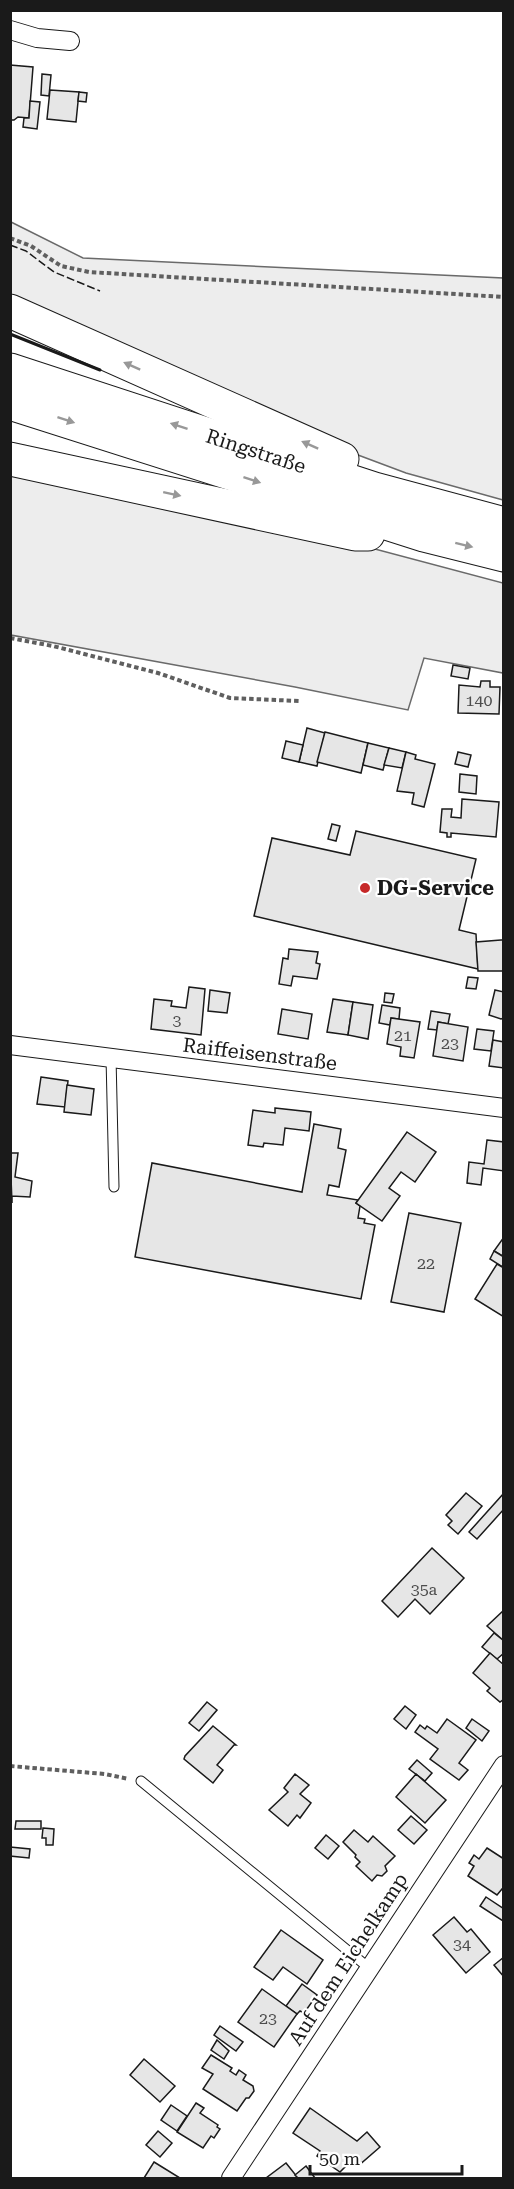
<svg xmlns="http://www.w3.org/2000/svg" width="514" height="2189" viewBox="0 0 514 2189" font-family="'Roboto Serif',serif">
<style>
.green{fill:#ededed;stroke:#6a6a6a;stroke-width:1.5}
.building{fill:#e6e6e6;stroke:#1a1a1a;stroke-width:1.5}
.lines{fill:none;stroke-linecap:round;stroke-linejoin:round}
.lane-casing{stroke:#1a1a1a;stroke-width:11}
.street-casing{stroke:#1a1a1a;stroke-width:20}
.highway-casing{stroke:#1a1a1a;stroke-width:35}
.path{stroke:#5f5f5f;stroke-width:4;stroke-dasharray:4.5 3;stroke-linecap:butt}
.lane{stroke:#fff;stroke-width:9}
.street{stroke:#fff;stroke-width:18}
.highway{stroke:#fff;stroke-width:33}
.fence{stroke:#1a1a1a;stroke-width:1.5;stroke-dasharray:8 3;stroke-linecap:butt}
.wall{stroke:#1a1a1a;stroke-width:3}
.oneway{fill:#989898}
.poi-dot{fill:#c62828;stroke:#fff;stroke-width:2}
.labels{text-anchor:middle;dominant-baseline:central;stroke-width:4.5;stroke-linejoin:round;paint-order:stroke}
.number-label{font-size:16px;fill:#4d4d4d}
.street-label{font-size:20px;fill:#1a1a1a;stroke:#fff}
.poi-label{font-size:20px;font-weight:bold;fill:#1a1a1a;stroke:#fff;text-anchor:start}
</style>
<rect width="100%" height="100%" fill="#fff"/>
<g class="green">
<polygon points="11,222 83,258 503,278 503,500 406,473 342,449 11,296"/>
<polygon points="10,473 326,536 503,583 503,673 424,658 408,710 295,687 11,635"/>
</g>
<g class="building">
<polygon points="10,65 33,67 29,118 18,117 14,120 10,120"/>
<polygon points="42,74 51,75 49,96 41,95"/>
<polygon points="50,90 79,92 76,122 47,119"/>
<polygon points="79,92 87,93 86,102 78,101"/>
<polygon points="30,101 40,102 37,129 23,127 24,118 29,118"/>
<polygon points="453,665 470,668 468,679 451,676"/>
<polygon points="481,681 490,681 490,687 500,687 499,714 458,713 459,685 480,687"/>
<polygon points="307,728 325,733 317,766 299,762"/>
<polygon points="325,732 368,743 361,773 317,762"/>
<polygon points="286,741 303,745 299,762 282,758"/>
<polygon points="368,743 389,748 383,770 363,765"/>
<polygon points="389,748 406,752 402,768 384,765"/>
<polygon points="406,752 416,755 415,759 435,764 424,807 412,804 414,793 397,791"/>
<polygon points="458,752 471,755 468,767 455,764"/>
<polygon points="460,774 477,776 476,794 459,792"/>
<polygon points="462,799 499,802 496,837 451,833 451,837 447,837 447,833 440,832 442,809 452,809 451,817 461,818"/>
<polygon points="332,824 340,826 336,841 328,839"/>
<polygon points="356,831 476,859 459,930 476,934 478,969 254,916 272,838 350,855"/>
<polygon points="501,940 504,940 504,971 478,971 476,942"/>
<polygon points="289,949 318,952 316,963 320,964 317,979 293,976 291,986 279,984 283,958 288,959"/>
<polygon points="468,977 478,978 476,989 466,988"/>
<polygon points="189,987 205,989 201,1035 151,1029 154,999 172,1001 171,1006 186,1008"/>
<polygon points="210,990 230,993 227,1013 208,1011"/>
<polygon points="495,990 504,992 504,1018 501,1019 489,1015"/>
<polygon points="385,993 394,994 392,1003 384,1002"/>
<polygon points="333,999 353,1002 348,1035 327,1032"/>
<polygon points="353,1002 373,1005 368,1039 348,1035"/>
<polygon points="382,1005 400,1008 399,1019 391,1018 390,1025 379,1023"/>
<polygon points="282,1009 312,1014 308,1039 278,1034"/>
<polygon points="431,1011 450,1014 448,1024 438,1022 437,1030 428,1029"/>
<polygon points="391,1018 420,1022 414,1058 400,1056 401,1047 387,1044"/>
<polygon points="438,1022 468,1027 463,1061 433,1056"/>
<polygon points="477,1029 494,1031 491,1051 474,1049"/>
<polygon points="493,1040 504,1042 504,1068 489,1066"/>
<polygon points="41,1077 68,1081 65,1107 37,1104"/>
<polygon points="67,1085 94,1089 91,1115 64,1112"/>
<polygon points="275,1108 311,1112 309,1131 285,1128 283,1145 264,1143 263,1147 248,1145 253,1110 275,1113"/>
<polygon points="314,1124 341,1129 338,1148 346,1150 339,1187 329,1185 327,1195 358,1200 356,1203 360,1206 358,1218 365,1219 364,1223 375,1225 361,1299 135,1257 152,1163 302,1192"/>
<polygon points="407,1132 436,1152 415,1182 401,1172 389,1188 400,1196 382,1221 356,1203"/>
<polygon points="487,1140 504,1142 504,1171 483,1168 481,1185 467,1183 469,1162 484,1164"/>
<polygon points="10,1153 18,1153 15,1177 32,1181 30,1197 12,1196 12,1203"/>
<polygon points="409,1213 461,1223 444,1312 391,1302"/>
<polygon points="504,1237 504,1257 494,1251"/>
<polygon points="494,1251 504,1257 504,1268 490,1259"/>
<polygon points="497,1264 504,1268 504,1317 475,1299"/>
<polygon points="466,1493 482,1506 458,1534 448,1525 452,1521 446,1515"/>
<polygon points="504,1493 504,1509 477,1539 469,1532"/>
<polygon points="432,1548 464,1578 430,1614 415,1599 398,1617 382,1601"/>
<polygon points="504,1610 504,1641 487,1626"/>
<polygon points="494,1633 504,1641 504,1653 497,1659 482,1647"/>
<polygon points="490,1653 504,1665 504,1699 500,1702 487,1691 490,1688 473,1673"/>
<polygon points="207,1702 217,1710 199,1731 189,1723"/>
<polygon points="405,1706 416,1715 406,1729 394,1719"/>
<polygon points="447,1719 476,1740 459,1763 468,1770 459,1780 430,1759 438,1749 415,1732 420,1725 425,1729 427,1726 437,1733"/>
<polygon points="472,1719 489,1731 482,1741 466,1728"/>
<polygon points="213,1726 236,1745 234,1745 217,1765 223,1770 213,1783 184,1759 185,1756"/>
<polygon points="417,1760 432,1773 425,1781 409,1769"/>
<polygon points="295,1774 309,1785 300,1794 311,1803 300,1818 297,1815 288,1826 269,1810 288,1792 284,1788"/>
<polygon points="416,1774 446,1800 425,1823 396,1797"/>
<polygon points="411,1816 427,1830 414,1844 398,1830"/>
<polygon points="16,1821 41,1821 41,1829 15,1829"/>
<polygon points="43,1828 54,1829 53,1845 46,1845 46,1838 42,1838"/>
<polygon points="354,1830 368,1842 373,1836 395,1856 385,1866 387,1871 382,1876 377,1875 372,1881 356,1866 360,1862 355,1857 356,1855 343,1842"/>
<polygon points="326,1835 339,1846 328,1859 315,1848"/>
<polygon points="10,1847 30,1849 29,1858 10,1856"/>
<polygon points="487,1848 504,1859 504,1890 502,1889 497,1895 468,1876 474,1866 469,1863 474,1855 479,1859"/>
<polygon points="486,1897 504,1909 503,1921 480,1906"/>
<polygon points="454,1917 467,1932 471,1929 490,1952 466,1973 433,1935"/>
<polygon points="281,1930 323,1960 307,1984 283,1967 273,1980 254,1967"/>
<polygon points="504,1957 504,1977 494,1965"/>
<polygon points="302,1984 317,1995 304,2013 300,2011 297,2014 286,2006"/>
<polygon points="262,1989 297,2014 274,2047 238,2022"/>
<polygon points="220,2026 243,2042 236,2051 214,2035"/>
<polygon points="217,2040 229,2051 224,2059 211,2050"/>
<polygon points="211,2055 232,2068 230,2071 236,2075 239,2070 246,2075 243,2080 253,2086 254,2091 249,2098 246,2098 237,2111 203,2089 213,2074 202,2068"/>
<polygon points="144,2059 175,2086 160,2102 130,2075"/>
<polygon points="196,2103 204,2108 200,2113 218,2125 217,2127 220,2129 214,2138 211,2136 203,2148 177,2132"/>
<polygon points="171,2105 187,2116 177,2131 161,2120"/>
<polygon points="310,2108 357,2141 367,2132 380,2147 358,2166 350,2162 340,2172 317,2156 320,2151 293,2133"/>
<polygon points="158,2131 172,2143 160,2157 146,2145"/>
<polygon points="154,2162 180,2178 144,2178"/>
<polygon points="286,2163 298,2178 266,2178"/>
<polygon points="306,2166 315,2178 298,2178 295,2175"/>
</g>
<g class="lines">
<g class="lane-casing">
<g id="lane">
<polyline points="111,1057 114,1187"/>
<polyline points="141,1781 369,1968"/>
</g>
</g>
<g class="street-casing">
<g id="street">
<polyline points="10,30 37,38 70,41"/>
<polyline points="10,1045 504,1108"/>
<polyline points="231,2178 504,1765"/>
</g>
</g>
<g class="highway-casing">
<g id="highway">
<polyline points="10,311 342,459"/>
<polyline points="10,370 374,489 504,524"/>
<polyline points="10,403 424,535 504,555"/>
<polyline points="10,459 355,534 368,534"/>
</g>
</g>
<g class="path">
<polyline points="10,238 31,246 61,266 89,272 504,297"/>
<polyline points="10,638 53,646 158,673 230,698 299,701"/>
<polyline points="10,1766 105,1774 129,1779"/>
</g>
<use href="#lane" class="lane"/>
<use href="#street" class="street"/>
<use href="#highway" class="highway"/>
<polyline class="fence" points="10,245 26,251 54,272 100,291"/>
<polyline class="wall" points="10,334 100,370"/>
</g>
<defs><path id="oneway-solid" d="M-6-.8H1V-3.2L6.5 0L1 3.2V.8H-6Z" transform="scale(1.5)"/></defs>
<g class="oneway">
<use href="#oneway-solid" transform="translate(132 366) rotate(-156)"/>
<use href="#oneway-solid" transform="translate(66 420) rotate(18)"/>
<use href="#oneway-solid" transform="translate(179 426) rotate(-162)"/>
<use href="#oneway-solid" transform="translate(310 445) rotate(-156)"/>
<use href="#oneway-solid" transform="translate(252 480) rotate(18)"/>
<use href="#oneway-solid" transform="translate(172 494) rotate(12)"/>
<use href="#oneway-solid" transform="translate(464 545) rotate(14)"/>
</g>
<circle class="poi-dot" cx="365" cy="888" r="6"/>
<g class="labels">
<g class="number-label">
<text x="479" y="700">140</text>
<text x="177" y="1020">3</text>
<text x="403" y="1035">21</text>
<text x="450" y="1043">23</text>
<text x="426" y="1263">22</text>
<text x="424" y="1589">35a</text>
<text x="462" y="1944">34</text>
<text x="268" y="2018">23</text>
</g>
<g class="street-label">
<text transform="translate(256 451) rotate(18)">Ringstraße</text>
<text transform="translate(260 1054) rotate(7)">Raiffeisenstraße</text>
<text transform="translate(348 1959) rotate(-57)">Auf dem Eichelkamp</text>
</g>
<g class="poi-label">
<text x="377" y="888">DG-Service</text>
</g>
</g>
<rect width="514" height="2189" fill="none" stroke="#1a1a1a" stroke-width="24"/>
<path d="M310 2165v9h152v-9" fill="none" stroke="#1a1a1a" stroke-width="3"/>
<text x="319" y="2165" font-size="18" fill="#1a1a1a" stroke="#ffffff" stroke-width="4.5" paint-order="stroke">50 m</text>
</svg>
